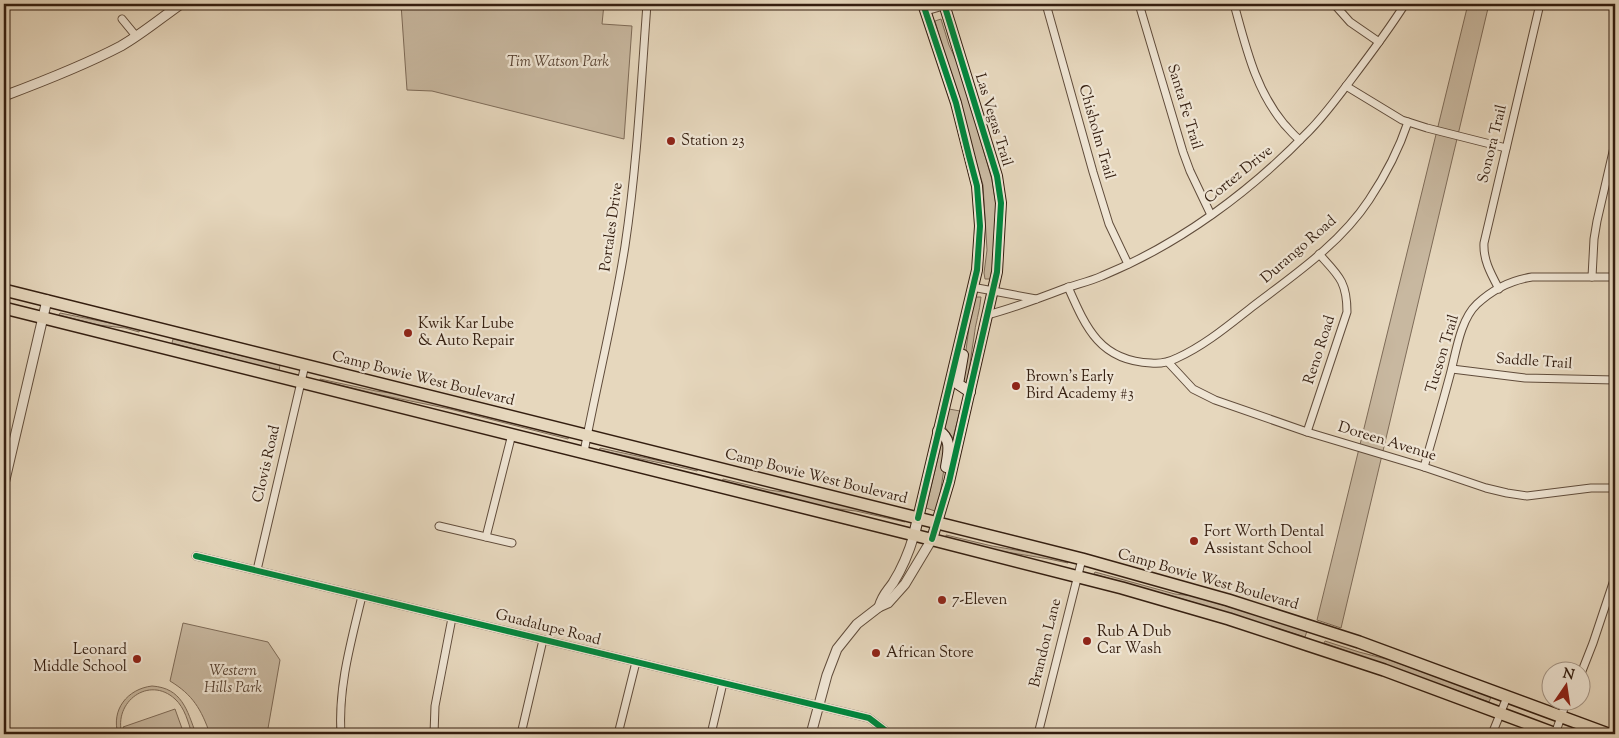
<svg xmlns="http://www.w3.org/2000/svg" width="1619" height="738" viewBox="0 0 1619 738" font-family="'Sorts Mill Goudy',serif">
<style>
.green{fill:#c8b8a0;stroke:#7e6b58}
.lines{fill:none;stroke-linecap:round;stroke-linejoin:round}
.minor-casing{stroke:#604c3b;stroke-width:9}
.tertiary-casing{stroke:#604c3b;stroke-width:11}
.secondary-casing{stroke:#341e10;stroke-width:12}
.primary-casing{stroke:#341e10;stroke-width:14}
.minor{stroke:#efe5d4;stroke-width:7}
.tertiary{stroke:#efe5d4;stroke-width:9}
.secondary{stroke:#efe5d4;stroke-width:10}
.primary{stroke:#e6d7bd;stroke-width:11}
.cycleway-casing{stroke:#efe5d4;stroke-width:9}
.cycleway{stroke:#00873e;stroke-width:6}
.poi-dot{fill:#8f2418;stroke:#efe5d4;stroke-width:2}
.labels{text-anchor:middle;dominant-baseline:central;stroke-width:4.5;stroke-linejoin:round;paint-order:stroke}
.park-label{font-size:15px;font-style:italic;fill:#594434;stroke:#efe5d4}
.street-label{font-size:15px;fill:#341e10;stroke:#efe5d4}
.poi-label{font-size:15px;fill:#341e10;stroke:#efe5d4;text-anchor:start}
</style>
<rect width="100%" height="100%" fill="#e6d7bd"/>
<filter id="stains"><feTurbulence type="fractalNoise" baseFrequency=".004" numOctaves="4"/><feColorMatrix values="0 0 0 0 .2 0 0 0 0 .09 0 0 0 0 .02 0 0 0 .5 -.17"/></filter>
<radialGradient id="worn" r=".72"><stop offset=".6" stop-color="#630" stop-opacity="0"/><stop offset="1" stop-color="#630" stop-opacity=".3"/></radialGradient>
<g class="green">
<polygon points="401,4 604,4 602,24 632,26 624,139 432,91 407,90"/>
<polygon points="1468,4 1489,4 1341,628 1317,620"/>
<polygon points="941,19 949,45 960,69 992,180 996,205 995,253 990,279 985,279 984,273 987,250 983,185 935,21"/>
<path d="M975,297H981C980,311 975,324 974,337C971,354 970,369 966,385H964L962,376L963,365L966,350L970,320Z"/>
<polygon points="60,313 140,329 139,332 125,328 98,325 59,315"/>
<polygon points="173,339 280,365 279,371 172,343"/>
<polygon points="320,379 376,391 397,394 569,437 568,439 450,409 376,394 320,380"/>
<polygon points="949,409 960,411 953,438 945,427"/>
<polygon points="942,442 947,450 938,507 935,511 926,508 941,445"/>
<path d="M600,448L698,469L697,471C665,463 632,458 599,450Z"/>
<polygon points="723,479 769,490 799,494 905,520 905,522 856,511 830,508 722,481"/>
<polygon points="946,535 992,546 1039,554 1068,561 1068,563 1049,559 1000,551 946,537"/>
<polygon points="1095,572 1175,594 1194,596 1307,631 1305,637 1186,600 1094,574"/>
<path d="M183,623L268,642L280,660L267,734H210C201,709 193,695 170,681Z"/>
<polygon points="1325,641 1359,652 1390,660 1491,697 1489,702 1324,643"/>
<path d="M152,686C182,688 187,710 196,734H192C188,722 185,708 175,699C149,675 113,702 122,734H118C111,710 127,689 152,686Z"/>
<polygon points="175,709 184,734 126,734 123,727"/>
</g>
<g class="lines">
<g class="minor-casing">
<g id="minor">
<polyline points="1046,4 1093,172 1109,224 1128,264"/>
<polyline points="1139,4 1183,152 1190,171 1211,215"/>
<path d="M1234,4C1246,47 1255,89 1284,124C1289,129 1294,136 1300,140"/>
<polyline points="1334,4 1350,22 1379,42"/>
<polyline points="926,11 950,4"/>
<polyline points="122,19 136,36"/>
<polyline points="1346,86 1402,120 1427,128 1506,148"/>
<polyline points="1592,277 1594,239 1597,221 1615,143"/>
<polyline points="972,287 1036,299"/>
<path d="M1068,287C1086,328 1100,361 1151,363C1160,364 1169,362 1177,358C1204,346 1229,325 1252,307C1294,275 1340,244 1369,200C1385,176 1399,149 1408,122"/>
<path d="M1499,289C1491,274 1483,260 1484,243L1540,4"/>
<path d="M987,315C1014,308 1040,298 1066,288C1078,284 1091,281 1102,276C1180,244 1251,191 1309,131C1324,116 1337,98 1350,81C1369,56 1388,31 1405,4"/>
<polyline points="1168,362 1193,389 1215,400 1307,432 1424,467 1486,488 1507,493 1527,496 1591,488 1615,488"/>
<polyline points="1452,369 1525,378 1615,380"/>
<path d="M1307,432L1347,312C1347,281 1338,275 1319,254"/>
<path d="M584,452C597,383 614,316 625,246C637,166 641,85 647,4"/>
<path d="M1424,467C1433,436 1442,405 1450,375C1456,353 1460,320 1477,304C1492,290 1512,280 1532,277H1615"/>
<polyline points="439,526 512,543"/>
<polyline points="486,537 512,434"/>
<polyline points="196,556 869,718 890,734"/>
<polyline points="257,570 305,365"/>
<polyline points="1582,671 1593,643 1615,577"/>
<path d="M341,734C338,687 351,642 362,596"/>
<polyline points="434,734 435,706 452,618"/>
<polyline points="521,734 543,640"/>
<polyline points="618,734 636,662"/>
<polyline points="711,734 723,683"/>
<polyline points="1038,734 1082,559"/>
<polyline points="1492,734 1507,697"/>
<polyline points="1555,734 1567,700"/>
</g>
</g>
<g class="tertiary-casing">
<g id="tertiary">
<path d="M4,96C44,81 83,66 121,46C142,34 161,18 181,4"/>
<polyline points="4,484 47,300"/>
<path d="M879,607C883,594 886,593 893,583C903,567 909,552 914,535"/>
<polyline points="811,734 827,675 837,649 857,624 879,607 888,603 905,584 932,539"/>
</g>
</g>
<g class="secondary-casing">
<g id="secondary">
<polyline points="963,355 958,384 970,392"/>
<path d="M938,431C953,438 948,454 946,467"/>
<polyline points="914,535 977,270 980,226 977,186 956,103 923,4"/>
<polyline points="932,539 949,482 997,272 1001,203 997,176 944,4"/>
</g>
</g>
<g class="primary-casing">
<g id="primary">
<polyline points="4,290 1082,559 1228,600 1359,642 1608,734"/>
<polyline points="4,308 914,535 1122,588 1229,619 1308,645 1384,670 1556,734"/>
</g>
</g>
<use href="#minor" class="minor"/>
<use href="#tertiary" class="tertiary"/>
<use href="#secondary" class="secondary"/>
<use href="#primary" class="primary"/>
<g class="cycleway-casing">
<g id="cycleway">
<polyline points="918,518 977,270 980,226 977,186 969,156 956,103 923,4"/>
<polyline points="932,539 949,482 997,272 1001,203 997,176 944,4"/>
<polyline points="196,556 869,718 890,734"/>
</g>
</g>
<use href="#cycleway" class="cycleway"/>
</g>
<g class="poi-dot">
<circle cx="671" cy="141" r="5"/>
<circle cx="408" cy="333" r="5"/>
<circle cx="1016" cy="386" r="5"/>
<circle cx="1194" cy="541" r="5"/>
<circle cx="942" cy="600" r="5"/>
<circle cx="1087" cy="641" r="5"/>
<circle cx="876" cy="653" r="5"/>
<circle cx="137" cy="659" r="5"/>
</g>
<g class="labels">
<g class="park-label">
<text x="558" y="62">Tim Watson Park</text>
<text x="233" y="671">Western<tspan x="233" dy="17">Hills Park</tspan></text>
</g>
<g class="street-label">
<text transform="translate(1184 107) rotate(73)">Santa Fe Trail</text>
<text transform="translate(993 120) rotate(73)">Las Vegas Trail</text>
<text transform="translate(1096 132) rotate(74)">Chisholm Trail</text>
<text transform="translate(1493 144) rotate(-76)">Sonora Trail</text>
<text transform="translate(1239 175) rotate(-39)">Cortez Drive</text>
<text transform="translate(612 227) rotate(-82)">Portales Drive</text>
<text transform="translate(1299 250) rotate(-41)">Durango Road</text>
<text transform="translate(1320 350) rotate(-72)">Reno Road</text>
<text transform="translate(1443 354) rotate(-73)">Tucson Trail</text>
<text transform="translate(1534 362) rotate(4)">Saddle Trail</text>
<text transform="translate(423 379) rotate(14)">Camp Bowie West Boulevard</text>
<text transform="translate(1387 442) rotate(17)">Doreen Avenue</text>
<text transform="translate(267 464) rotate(-77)">Clovis Road</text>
<text transform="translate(816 477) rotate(14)">Camp Bowie West Boulevard</text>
<text transform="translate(1208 580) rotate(16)">Camp Bowie West Boulevard</text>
<text transform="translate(548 628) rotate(14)">Guadalupe Road</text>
<text transform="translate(1046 643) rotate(-76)">Brandon Lane</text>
</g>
<g class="poi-label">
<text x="681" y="141">Station 23</text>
<text x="418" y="324">Kwik Kar Lube<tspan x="418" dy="17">&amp; Auto Repair</tspan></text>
<text x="1026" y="377">Brown's Early<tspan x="1026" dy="17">Bird Academy #3</tspan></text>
<text x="1204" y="532">Fort Worth Dental<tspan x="1204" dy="17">Assistant School</tspan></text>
<text x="952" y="600">7-Eleven</text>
<text x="1097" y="632">Rub A Dub<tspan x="1097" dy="17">Car Wash</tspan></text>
<text x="127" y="650" text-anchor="end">Leonard<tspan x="127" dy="17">Middle School</tspan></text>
<text x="886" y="653">African Store</text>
</g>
</g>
<rect width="1619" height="738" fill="none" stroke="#e6d7bd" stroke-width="20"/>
<rect x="5" y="5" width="1609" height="728" fill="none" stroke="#341e10" stroke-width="2.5"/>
<rect x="10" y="10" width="1599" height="718" fill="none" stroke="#341e10"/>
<g transform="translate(1566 686) rotate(13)"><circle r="24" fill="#efe5d4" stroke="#a49586"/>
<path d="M0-4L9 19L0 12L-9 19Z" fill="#8f2418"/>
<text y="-8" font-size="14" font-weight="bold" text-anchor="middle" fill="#341e10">N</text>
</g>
<rect width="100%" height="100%" filter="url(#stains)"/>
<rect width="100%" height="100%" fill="url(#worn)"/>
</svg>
